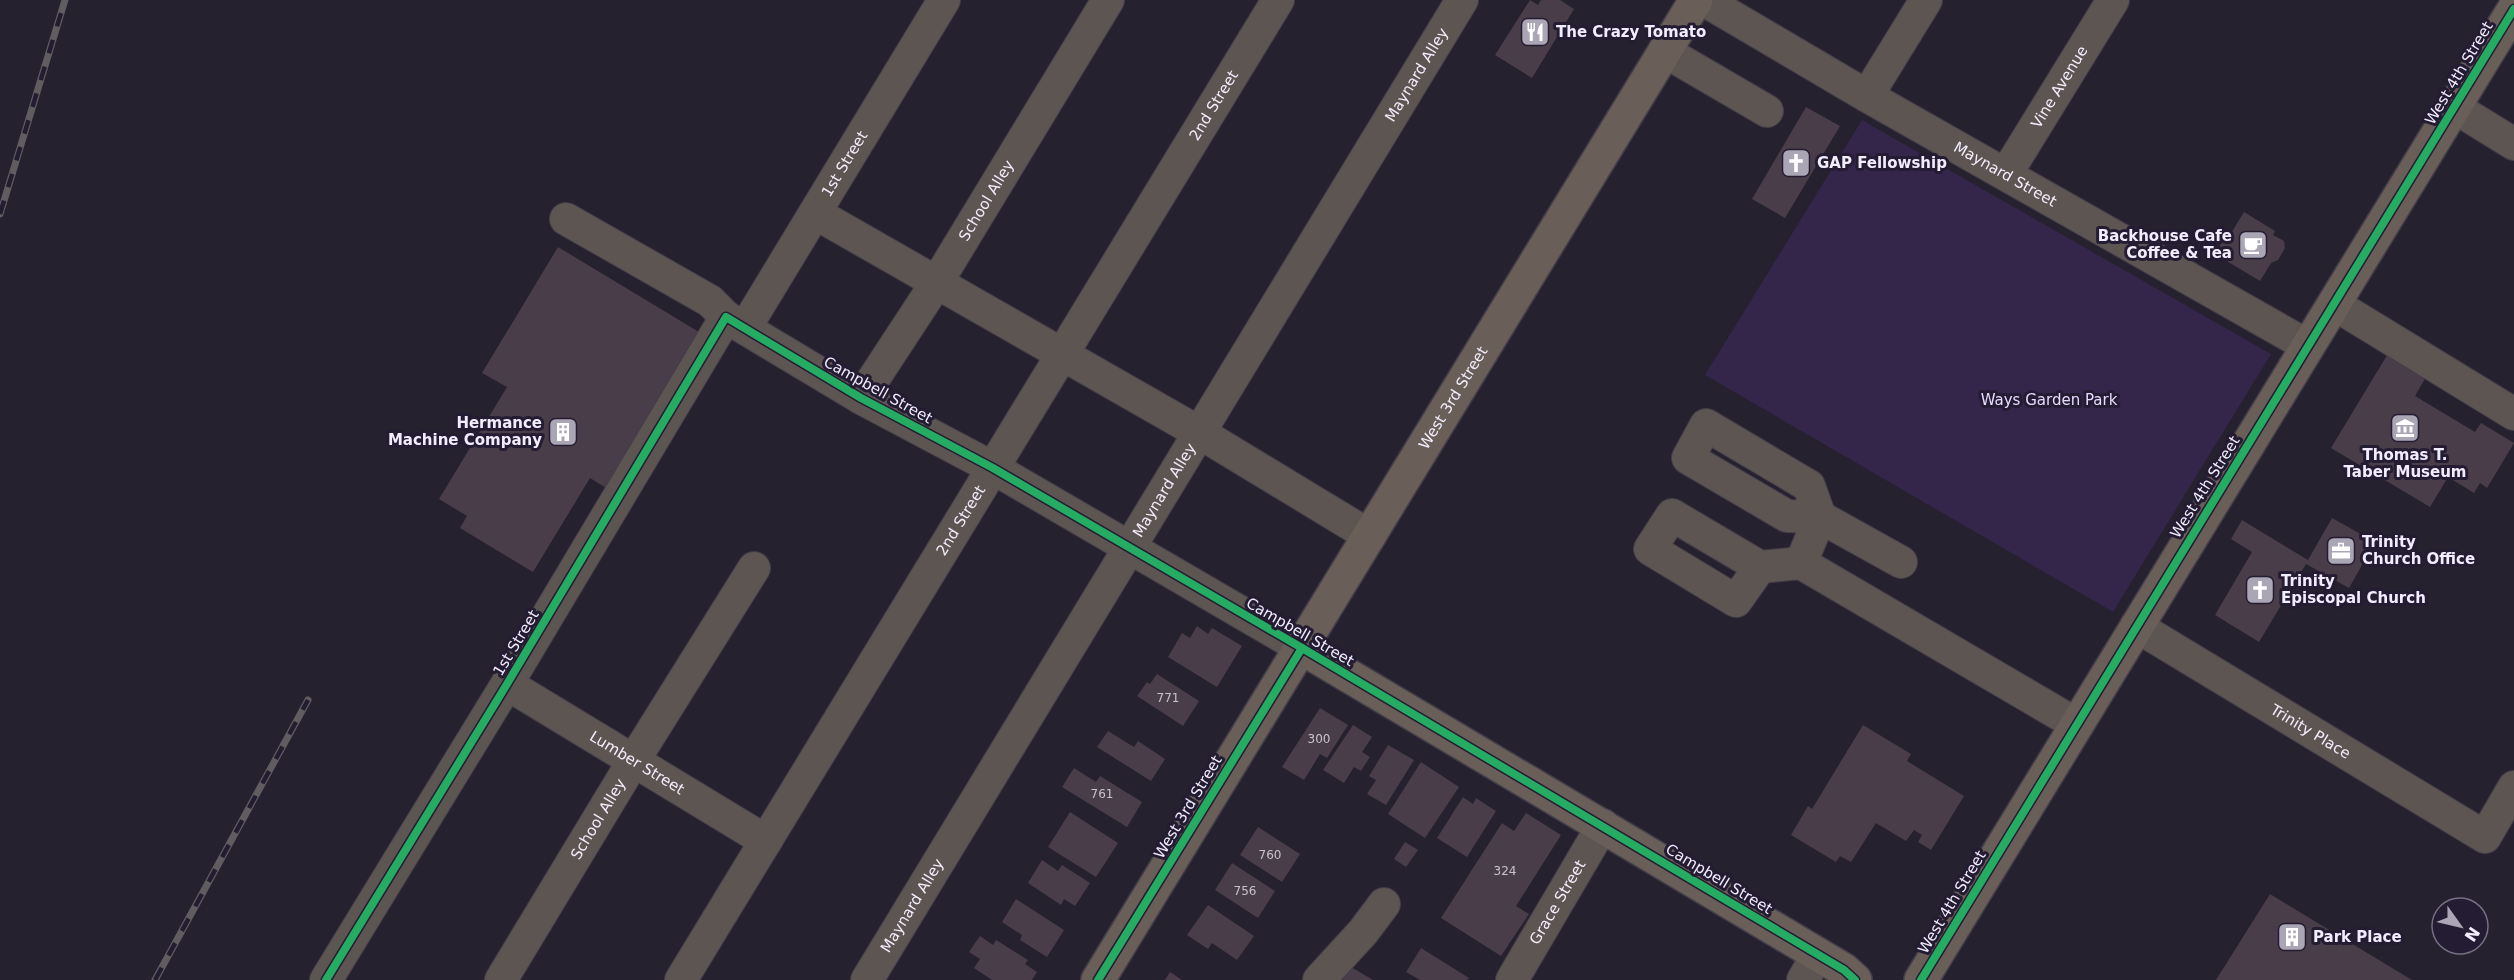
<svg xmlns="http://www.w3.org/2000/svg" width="2514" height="980" viewBox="0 0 2514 980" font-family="'DejaVu Sans',sans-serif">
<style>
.green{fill:#34254b}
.building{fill:#4a3d4a}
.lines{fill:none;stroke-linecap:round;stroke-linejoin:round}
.minor-casing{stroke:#433e4a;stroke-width:34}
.major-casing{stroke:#433e4a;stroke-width:36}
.minor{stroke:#5d5552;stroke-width:32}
.major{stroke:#695f58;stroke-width:33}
.rail-casing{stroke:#615c60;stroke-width:7}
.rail{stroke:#241c33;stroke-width:4.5;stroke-dasharray:14;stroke-linecap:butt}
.cycleway-casing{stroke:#241c33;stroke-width:11}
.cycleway{stroke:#26ab63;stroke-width:8}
.labels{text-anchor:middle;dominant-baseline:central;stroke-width:6;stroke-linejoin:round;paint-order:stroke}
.number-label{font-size:12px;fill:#c8c1d0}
.poi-label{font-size:15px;font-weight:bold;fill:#f2edfd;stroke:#241c33;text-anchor:start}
.street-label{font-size:15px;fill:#f2edfd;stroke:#241c33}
.park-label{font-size:15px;fill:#e5daff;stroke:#241c33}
</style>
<rect width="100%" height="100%" fill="#25212e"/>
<polygon class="green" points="1862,120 2271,354 2113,612 1705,375"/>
<g class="building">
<polygon points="1530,0 1538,5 1541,0 1560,0 1574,9 1532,78 1495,55"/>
<polygon points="1806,107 1840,126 1785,218 1752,199"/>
<polygon points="2244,212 2275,231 2273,235 2284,241 2285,248 2278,260 2271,263 2260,281 2215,254 2227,233 2230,235"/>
<polygon points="558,247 704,335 611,491 590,478 533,572 460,528 467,516 439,499 507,387 482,373"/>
<polygon points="2392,347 2430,370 2415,396 2475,432 2481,423 2514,443 2487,488 2480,483 2474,493 2448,477 2430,507 2331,448"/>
<polygon points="2332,518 2375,542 2349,588 2306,564 2259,642 2215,615 2252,552 2231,539 2242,520 2308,560"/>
<polygon points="1197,626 1208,634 1212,628 1242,646 1217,687 1168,657 1182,633 1190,638"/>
<polygon points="1157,674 1199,701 1183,726 1137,696 1147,682 1150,684"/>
<polygon points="1320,708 1348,725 1327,758 1320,754 1304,780 1282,767"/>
<polygon points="1353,725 1372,737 1362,752 1370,757 1361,771 1354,767 1344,783 1323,770"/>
<polygon points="1863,725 1911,754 1907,761 1964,796 1931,850 1918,842 1922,835 1914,830 1906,841 1876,823 1851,862 1840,856 1836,862 1791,835 1808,806 1812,809"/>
<polygon points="1108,731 1134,747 1138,741 1165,759 1151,781 1097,747"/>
<polygon points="1388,745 1414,760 1386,805 1367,794 1376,780 1369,776"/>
<polygon points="1421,762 1459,787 1425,838 1388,814"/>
<polygon points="1074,768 1096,782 1100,776 1142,802 1127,827 1062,787"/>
<polygon points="1463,797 1473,804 1476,798 1496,811 1467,857 1437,838"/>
<polygon points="1070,812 1118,843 1096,877 1048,847"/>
<polygon points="1526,813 1561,835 1516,906 1529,914 1501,956 1441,918 1502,823 1514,831"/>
<polygon points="1258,827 1300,854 1282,882 1240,855"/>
<polygon points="1405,842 1418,850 1406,867 1394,859"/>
<polygon points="1042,860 1058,871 1062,865 1090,883 1075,906 1064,899 1061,905 1028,883"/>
<polygon points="1232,863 1275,891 1258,918 1215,890"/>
<polygon points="2270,894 2412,980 2216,980"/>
<polygon points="1016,899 1064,930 1047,957 1020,940 1022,935 1002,922"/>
<polygon points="1208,905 1254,936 1237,960 1212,943 1208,949 1187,935"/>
<polygon points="980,936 993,945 996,940 1028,960 1025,964 1037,972 1032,980 992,980 974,968 980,959 969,952"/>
<polygon points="1421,948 1469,978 1467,980 1420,980 1406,972"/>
<polygon points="1346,964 1373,980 1336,980"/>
<polygon points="1170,972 1182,980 1165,980"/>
</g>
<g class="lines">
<g class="minor-casing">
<g id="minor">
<path id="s1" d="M1704,0L1867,96L2308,346"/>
<polyline points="1664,51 1767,111"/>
<polyline points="1867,96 1926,0"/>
<polyline points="2454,107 2514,144"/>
<path id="s2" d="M2006,174L2113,0"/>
<polyline points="815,213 1200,433 1370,536"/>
<polyline points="566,219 710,301 726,317 861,398 993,468 1302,648"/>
<polyline points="2334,304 2514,414"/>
<path id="s3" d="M745,328L944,0"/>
<path id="s4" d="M861,398L937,282L1108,0"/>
<polygon points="1706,425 1809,486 1820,517 1787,516 1688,458"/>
<polyline points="1801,563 1820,517 1901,562"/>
<polyline points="1760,567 1736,601 1650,549 1672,515 1760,567 1801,563 2076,724"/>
<path id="s5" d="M2136,626L2485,837L2514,787"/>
<path id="s6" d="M507,684L766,841"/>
<polyline points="326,980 507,684 726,317"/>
<path id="s7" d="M501,980L634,760L754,568"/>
<path id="s8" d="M681,980L1278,0"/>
<path id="s9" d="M867,980L1462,0"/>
<polyline points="1319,980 1363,932 1384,904"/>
<path id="s10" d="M1512,980L1603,825"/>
<polyline points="1803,980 1818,954"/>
</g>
</g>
<g class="major-casing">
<g id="major">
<polyline points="1302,648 1844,970 1855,980"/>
<path id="s11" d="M1098,980L1696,0"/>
<polyline points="1921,980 2514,9"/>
</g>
</g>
<use href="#minor" class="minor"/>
<use href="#major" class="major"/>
<g class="rail-casing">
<g id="rail">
<polyline points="0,214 65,0"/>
<polyline points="155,980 308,700"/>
</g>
</g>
<use href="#rail" class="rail"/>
<g class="cycleway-casing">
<g id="cycleway">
<polyline points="326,980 507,684 726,317 861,398 993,468 1302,648 1844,970 1855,980"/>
<polyline points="1098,980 1302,648"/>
<polyline points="1921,980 2514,9"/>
</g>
</g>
<use href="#cycleway" class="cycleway"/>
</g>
<defs>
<g id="restaurant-square" transform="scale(1.5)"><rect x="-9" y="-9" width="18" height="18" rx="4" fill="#aaa6b5" stroke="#241c33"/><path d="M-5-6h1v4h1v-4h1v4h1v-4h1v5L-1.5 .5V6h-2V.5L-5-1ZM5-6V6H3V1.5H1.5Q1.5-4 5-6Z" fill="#fff"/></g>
<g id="church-square" transform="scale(1.5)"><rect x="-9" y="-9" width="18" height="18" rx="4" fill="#aaa6b5" stroke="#241c33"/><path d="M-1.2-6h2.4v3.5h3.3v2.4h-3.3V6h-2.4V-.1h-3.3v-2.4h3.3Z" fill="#fff"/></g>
<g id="cafe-square" transform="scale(1.5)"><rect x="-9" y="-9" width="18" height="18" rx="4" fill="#aaa6b5" stroke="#241c33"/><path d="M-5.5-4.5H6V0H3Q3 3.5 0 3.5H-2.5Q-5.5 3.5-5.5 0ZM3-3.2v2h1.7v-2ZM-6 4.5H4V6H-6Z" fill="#fff"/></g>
<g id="museum-square" transform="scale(1.5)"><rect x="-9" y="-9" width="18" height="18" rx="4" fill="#aaa6b5" stroke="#241c33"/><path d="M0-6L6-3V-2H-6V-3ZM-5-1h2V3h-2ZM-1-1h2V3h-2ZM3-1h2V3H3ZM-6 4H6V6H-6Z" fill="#fff"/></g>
<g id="building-square" transform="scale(1.5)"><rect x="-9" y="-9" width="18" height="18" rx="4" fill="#aaa6b5" stroke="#241c33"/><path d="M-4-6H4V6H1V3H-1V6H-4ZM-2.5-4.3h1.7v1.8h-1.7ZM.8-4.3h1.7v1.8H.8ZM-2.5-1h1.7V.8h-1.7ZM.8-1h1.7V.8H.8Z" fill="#fff"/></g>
<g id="office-square" transform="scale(1.5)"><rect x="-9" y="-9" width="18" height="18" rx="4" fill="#aaa6b5" stroke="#241c33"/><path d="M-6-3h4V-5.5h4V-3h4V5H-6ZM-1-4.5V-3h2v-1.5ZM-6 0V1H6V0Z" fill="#fff"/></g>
</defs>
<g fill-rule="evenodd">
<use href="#restaurant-square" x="1535" y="32"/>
<use href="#church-square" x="1796" y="163"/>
<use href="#cafe-square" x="2253" y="245"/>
<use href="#museum-square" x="2405" y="428"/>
<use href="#building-square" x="563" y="432"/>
<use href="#office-square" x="2341" y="551"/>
<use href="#church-square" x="2260" y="590"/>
<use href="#building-square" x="2292" y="937"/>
</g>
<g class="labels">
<g class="number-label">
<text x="1168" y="698">771</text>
<text x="1319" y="739">300</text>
<text x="1102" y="794">761</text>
<text x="1270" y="855">760</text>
<text x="1505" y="871">324</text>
<text x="1245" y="891">756</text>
</g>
<g class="poi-label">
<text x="1556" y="32">The Crazy Tomato</text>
<text x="1817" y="163">GAP Fellowship</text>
<text x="2232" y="236" text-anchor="end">Backhouse Cafe<tspan x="2232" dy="17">Coffee &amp; Tea</tspan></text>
<text x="542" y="423" text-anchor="end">Hermance<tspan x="542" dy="17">Machine Company</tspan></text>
<text x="2405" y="455" text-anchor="middle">Thomas T.<tspan x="2405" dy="17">Taber Museum</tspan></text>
<text x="2362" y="542">Trinity<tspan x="2362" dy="17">Church Office</tspan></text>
<text x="2281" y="581">Trinity<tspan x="2281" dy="17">Episcopal Church</tspan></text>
<text x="2313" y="937">Park Place</text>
</g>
<g class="street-label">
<text transform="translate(2459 73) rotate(-59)">West 4th Street</text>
<text stroke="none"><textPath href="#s9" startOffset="1059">Maynard Alley</textPath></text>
<text stroke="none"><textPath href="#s2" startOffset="102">Vine Avenue</textPath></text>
<text stroke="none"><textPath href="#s8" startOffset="1024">2nd Street</textPath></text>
<text stroke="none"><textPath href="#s3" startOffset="192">1st Street</textPath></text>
<text stroke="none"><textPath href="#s1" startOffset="348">Maynard Street</textPath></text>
<text stroke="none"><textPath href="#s4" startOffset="234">School Alley</textPath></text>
<text transform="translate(878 390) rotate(29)">Campbell Street</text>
<text stroke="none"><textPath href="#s11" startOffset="682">West 3rd Street</textPath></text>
<text transform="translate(2205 487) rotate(-58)">West 4th Street</text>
<text stroke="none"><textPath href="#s9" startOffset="573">Maynard Alley</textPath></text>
<text stroke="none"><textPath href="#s8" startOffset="538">2nd Street</textPath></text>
<text transform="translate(1300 632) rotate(30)">Campbell Street</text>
<text transform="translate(516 643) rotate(-59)">1st Street</text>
<text stroke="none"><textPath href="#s5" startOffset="204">Trinity Place</textPath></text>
<text stroke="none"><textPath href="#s6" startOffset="152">Lumber Street</textPath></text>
<text transform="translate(1188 807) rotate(-59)">West 3rd Street</text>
<text stroke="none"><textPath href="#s7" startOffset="188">School Alley</textPath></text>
<text transform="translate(1719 879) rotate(31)">Campbell Street</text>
<text transform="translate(1952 902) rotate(-59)">West 4th Street</text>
<text stroke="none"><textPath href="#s10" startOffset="90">Grace Street</textPath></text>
<text stroke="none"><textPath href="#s9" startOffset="87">Maynard Alley</textPath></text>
</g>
<g class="park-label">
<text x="2049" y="400">Ways Garden Park</text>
</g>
</g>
<g transform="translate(2460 926) rotate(124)"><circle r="28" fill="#241c33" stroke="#767084" stroke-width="1.5"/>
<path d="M0-4.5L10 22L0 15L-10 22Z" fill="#aaa6b5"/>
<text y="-9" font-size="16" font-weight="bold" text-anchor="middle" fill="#f2edfd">N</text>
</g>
</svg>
